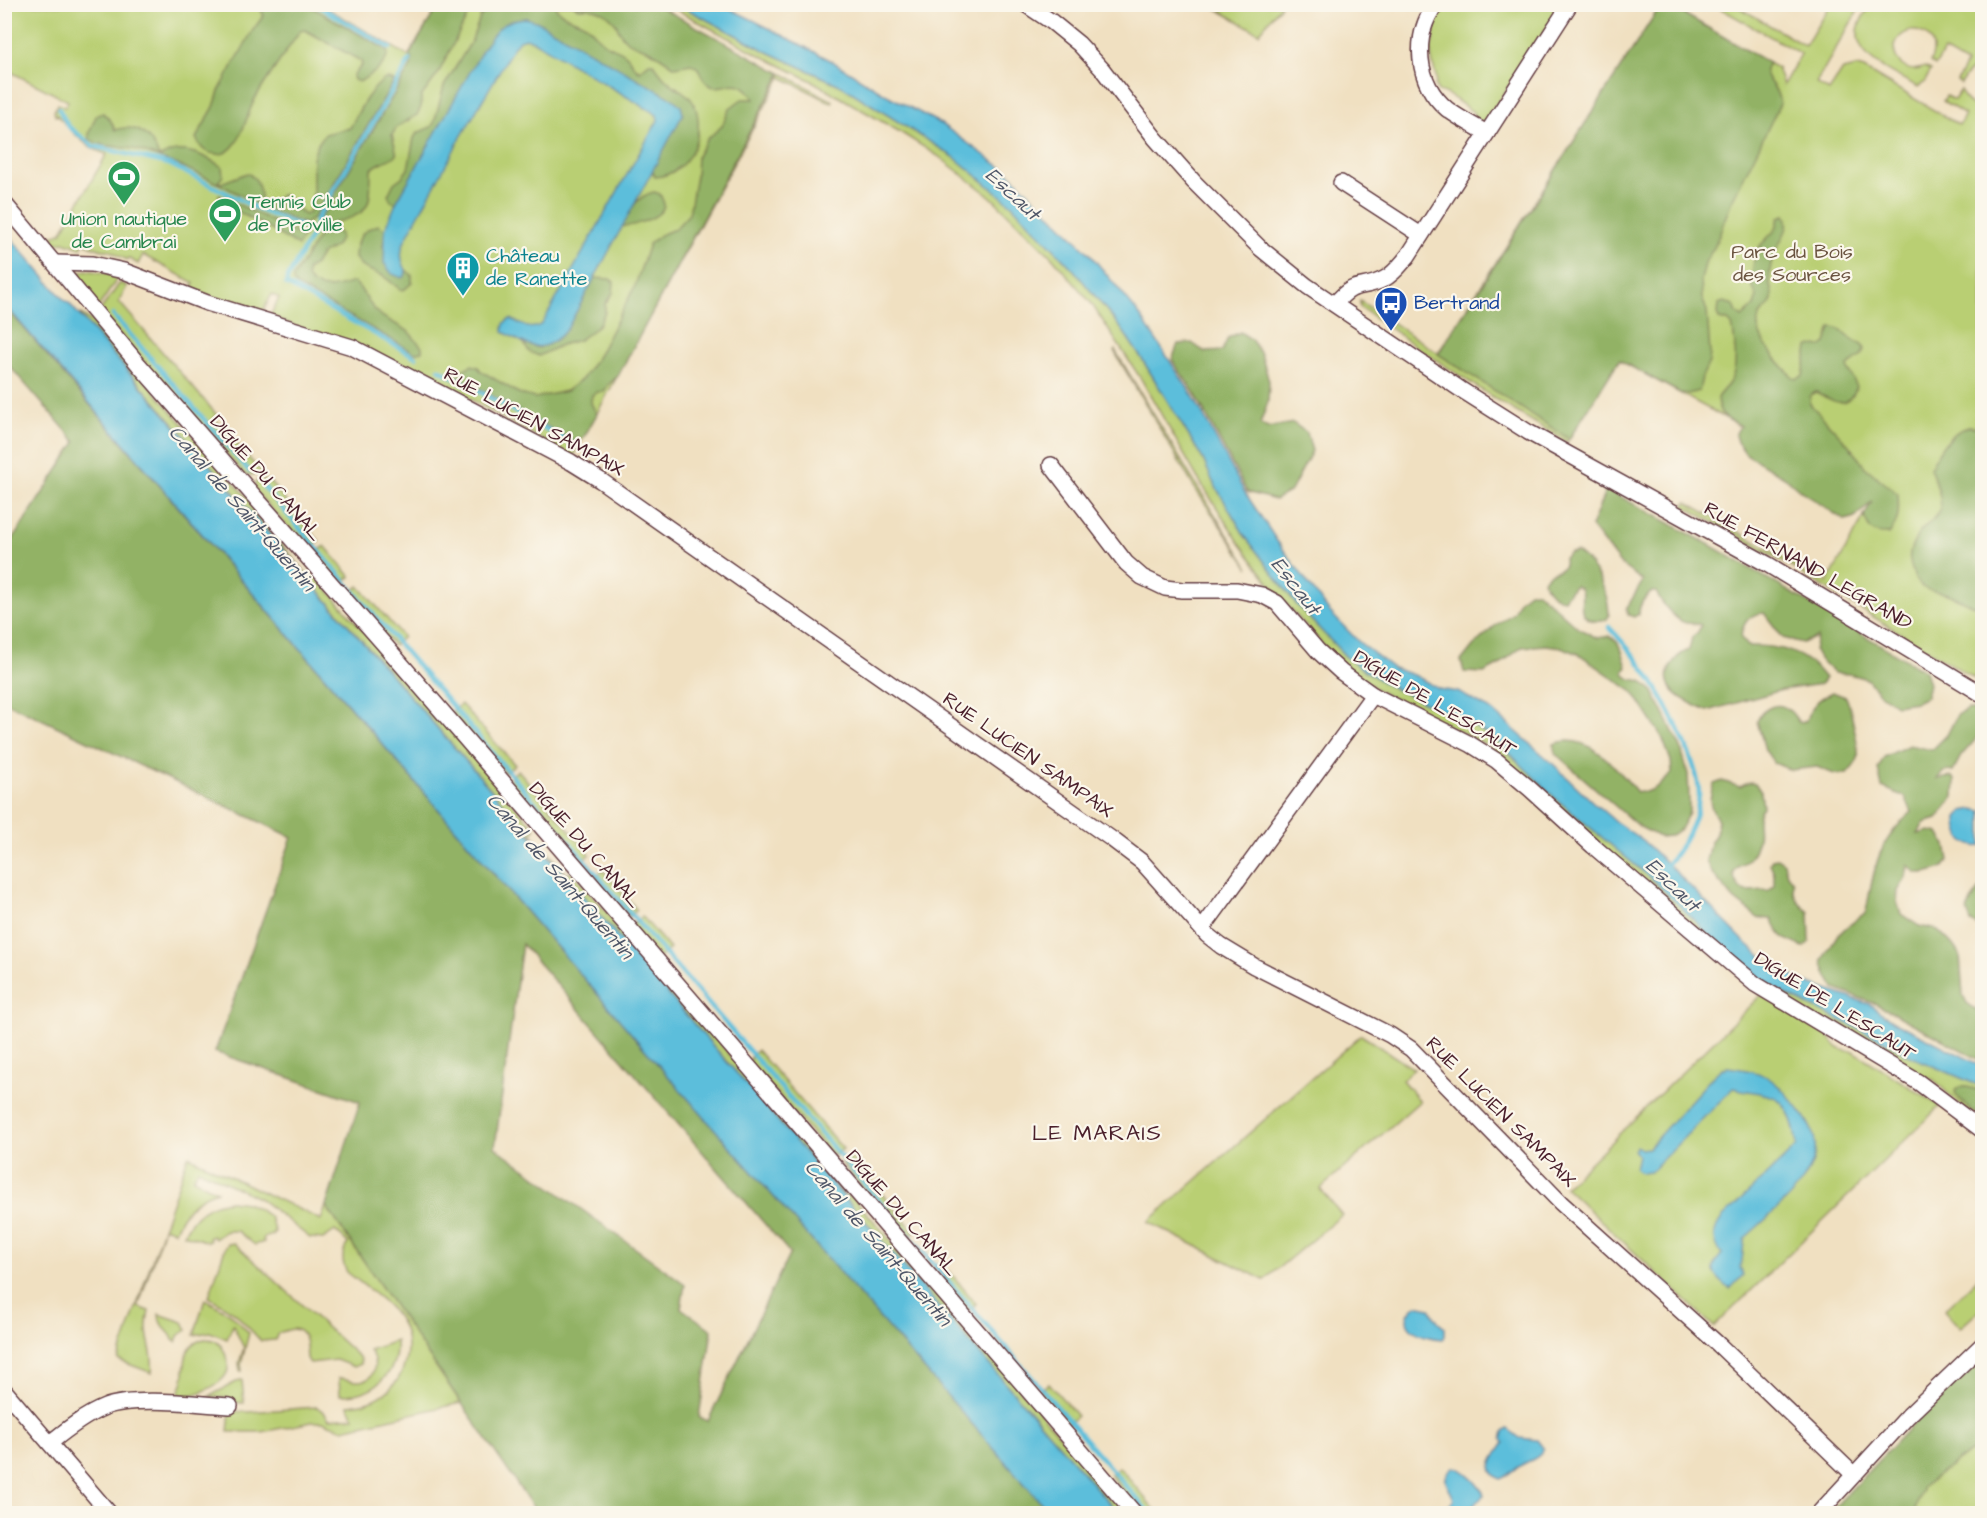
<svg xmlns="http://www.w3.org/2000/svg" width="1987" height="1518" viewBox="0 0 1987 1518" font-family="'Architects Daughter',sans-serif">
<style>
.green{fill:#b9cf73;stroke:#82774f;stroke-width:1.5}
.forest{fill:#92b265;stroke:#6e6848;stroke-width:1.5;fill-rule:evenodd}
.water{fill:#5cbedb;stroke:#536e83;stroke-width:1.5}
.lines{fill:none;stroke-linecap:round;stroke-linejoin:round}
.stream{stroke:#5cbedb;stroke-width:4.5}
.minor-casing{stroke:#633c42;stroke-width:18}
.minor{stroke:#fff;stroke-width:15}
.labels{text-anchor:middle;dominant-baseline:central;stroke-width:4.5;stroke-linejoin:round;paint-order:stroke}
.leisure-label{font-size:20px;fill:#27864d;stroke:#fbf7ec;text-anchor:start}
.park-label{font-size:20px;fill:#6b5441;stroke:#fbf7ec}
.culture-label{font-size:20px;fill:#0d838f;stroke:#fbf7ec;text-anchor:start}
.transit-label{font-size:20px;fill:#164399;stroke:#fbf7ec;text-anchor:start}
.street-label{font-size:20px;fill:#4a1f2b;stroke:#fbf7ec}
.water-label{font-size:21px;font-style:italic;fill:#505769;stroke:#fbf7ec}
.quarter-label{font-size:22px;letter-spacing:1.5px;fill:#4a1f2b;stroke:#fbf7ec}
</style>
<rect width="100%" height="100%" fill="#fbf7ec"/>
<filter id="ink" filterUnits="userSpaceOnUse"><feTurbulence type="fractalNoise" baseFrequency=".0167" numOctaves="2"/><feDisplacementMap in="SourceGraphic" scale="12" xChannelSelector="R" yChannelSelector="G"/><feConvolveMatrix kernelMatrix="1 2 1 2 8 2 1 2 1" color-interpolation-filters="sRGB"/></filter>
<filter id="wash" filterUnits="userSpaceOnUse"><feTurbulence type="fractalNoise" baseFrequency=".008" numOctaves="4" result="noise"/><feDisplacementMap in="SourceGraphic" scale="24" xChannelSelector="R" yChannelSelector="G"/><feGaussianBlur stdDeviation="1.35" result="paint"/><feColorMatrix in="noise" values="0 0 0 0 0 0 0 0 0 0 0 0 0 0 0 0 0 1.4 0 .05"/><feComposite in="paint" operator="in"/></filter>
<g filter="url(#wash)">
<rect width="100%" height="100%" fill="#f0e0c1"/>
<g class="green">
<polygon points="1218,4 1281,4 1281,5 1259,33 1215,8"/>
<path d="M1444,4H1539L1544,7L1550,5L1555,9L1556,14L1485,122L1481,123L1475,120L1473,112C1462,105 1450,93 1438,91L1435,86C1439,75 1431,65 1431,53C1431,42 1438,29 1433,20Z"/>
<path d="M4,5H322L408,56L439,5H651L781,76V73L833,101L832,103L781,77L573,457L415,368L413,373L270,316L279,298L272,294L262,313L190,291L194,283L143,255L138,264L128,258L127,260L109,250C100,252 93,245 83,243L81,248L64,242L49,245L44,240L46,234L49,237L61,233L107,154C86,149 71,130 57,115L55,116L54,111L58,104L65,107L68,101L5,69Z"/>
<polygon points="668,5 679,5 766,51 842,86 954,157 1012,205 1073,269 1121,328 1142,359 1203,459 1213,482 1245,536 1297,605 1348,659 1387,685 1467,722 1495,739 1555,798 1654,881 1765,983 1795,999 1885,1041 1913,1057 1982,1087 1982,1122 1962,1107 1934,1080 1928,1077 1921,1079 1763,987 1614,857 1493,748 1382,693 1335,659 1280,597 1239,542 1197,477 1141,379 1091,303 1051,256 991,197 938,156 900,132 812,81 756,53"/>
<path d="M1654,5H1690L1684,14L1777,68L1783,85L1801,54L1714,5H1735L1805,46L1830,5H1861L1816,83L1829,91L1843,70L1857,67L1864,69L1959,125L1965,115L1943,101L1946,96L1954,100L1961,90C1964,101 1971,107 1982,107V683L1773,556L1684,506L1687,502L1827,583L1874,499L1619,360L1567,442L1500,402L1421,350L1360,307V301L1438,353L1659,8Z"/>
<path d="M1871,5H1982V68C1971,68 1965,74 1961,84L1957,81L1966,64L1944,51L1935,66L1930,62C1944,34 1906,17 1894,46C1894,64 1908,75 1925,67L1931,70L1924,83L1918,87L1914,85C1894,73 1850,57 1859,26C1861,18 1867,11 1871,5Z"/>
<polygon points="86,270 117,275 114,284 97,309 76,280 79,273"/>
<polygon points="120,283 127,286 119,302 217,415 214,418 263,474 245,475 99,312"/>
<polygon points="81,314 95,323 273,527 270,531 310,577 316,576 535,829 531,833 567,874 572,872 821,1161 821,1167 846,1196 852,1196 1127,1513 1118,1513 80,315"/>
<polygon points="1115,350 1193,480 1249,568 1194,487 1114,351"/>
<polygon points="259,480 269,481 319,541 311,548 307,548 254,490 255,483"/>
<polygon points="325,546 351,577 340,582 315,558 316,553"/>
<polygon points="359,586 403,637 394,646 349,595"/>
<polygon points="461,704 515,765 505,773 451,713"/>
<polygon points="518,770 590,854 579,862 509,781 512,775"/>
<polygon points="603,870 637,910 629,917 595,877"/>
<polygon points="642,916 670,949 659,958 631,926"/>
<path d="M1762,994L1829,1035C1834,1047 1841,1052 1853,1051L1940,1106L1714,1327L1565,1187Z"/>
<polygon points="1361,1035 1414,1069 1402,1080 1420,1101 1320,1189 1342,1215 1264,1280 1148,1222"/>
<polygon points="757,1050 843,1149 836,1155 831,1155 749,1062 751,1056"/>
<path d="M188,1156L321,1220L326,1206L461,1403L343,1429L324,1422H312L262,1432H228L230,1411L248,1412L317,1407L325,1413L329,1419L354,1417L348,1405C357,1404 367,1403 375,1399C405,1386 416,1346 399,1319C387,1301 364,1286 347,1272C341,1261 342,1253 348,1243L335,1231L323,1239L310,1238L260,1199L198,1169L193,1179L217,1191C195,1198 183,1211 175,1231L164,1227L138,1307L149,1311C142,1338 155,1348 152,1373L118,1360Z"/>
<polygon points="850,1157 915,1232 908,1238 904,1239 842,1164"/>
<path d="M230,1201L247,1203L263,1212L270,1217L275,1232L272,1233L273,1235L263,1238L264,1242L255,1245L237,1231H226L215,1239L213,1236L209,1238L210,1241L208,1242L184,1234C193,1215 208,1203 230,1201Z"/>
<path d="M234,1243L359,1357L361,1360L360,1364L354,1367L336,1360L310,1363L307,1359C306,1349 308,1330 293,1329C289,1329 283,1332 278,1333L275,1340L261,1341L235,1313L209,1297L225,1248L228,1244Z"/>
<polygon points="949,1271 976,1304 966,1312 941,1278"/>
<polygon points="1982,1274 1982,1308 1960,1328 1944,1310"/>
<polygon points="205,1299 232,1315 249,1333 241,1364 242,1371 240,1371 239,1363 244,1348 233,1325 227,1339 210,1332 194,1335"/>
<path d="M159,1314L183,1322L187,1330L178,1336L176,1342L173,1340C171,1330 159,1329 159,1314Z"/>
<path d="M204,1339C209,1339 214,1339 218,1343C225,1348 230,1365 227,1373C221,1386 191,1399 178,1395C179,1390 182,1385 183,1380C186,1363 182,1345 204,1339Z"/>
<path d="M396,1341C399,1374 373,1396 340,1395L339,1378C345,1378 351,1381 358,1381C376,1382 379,1361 369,1350Z"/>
<polygon points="1982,1357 1982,1513 1829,1514 1914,1423"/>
<polygon points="240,1380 242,1380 244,1403 230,1402 229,1398 208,1397"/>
<polygon points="1049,1383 1077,1416 1067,1425 1036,1394"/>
<polygon points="1119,1467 1155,1510 1151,1513 1139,1513 1110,1474"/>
</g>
<g class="forest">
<path d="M439,4L473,5L438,74L421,97V107L417,115L397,127L392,135L397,155C388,161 378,162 371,170C370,207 372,213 333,223L332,227L340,234C341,245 332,250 322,253L315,265L308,269C306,276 306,278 311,282C324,293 339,286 354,282L359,287L373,308L383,317L408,331L422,347V351L415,353L297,286L293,282V277L316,241L319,235L318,222L411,66L412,59L409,56Z"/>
<path d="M257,5H308L387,50L388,55C383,68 371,75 359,82L354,80L353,76L362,65L361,61L305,30L300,31C285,53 270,75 256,97C246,112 241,157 216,154C204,153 200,147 196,138L214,107L219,91L253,30L264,15Z"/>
<path d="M498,5H554C562,18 574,18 586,25C594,30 598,40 607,45C614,49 623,50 628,57C633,63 633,68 640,71L649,63H653C658,69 662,76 668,81C676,89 687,91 693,102C708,130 690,175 655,177L652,170L683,114L526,18L439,128L396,203L391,201L388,195L394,183L402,177L408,169L414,138L417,133L431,127L434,123L444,86L471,42L481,15Z"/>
<path d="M574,5H657L781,73L618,376L608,385L604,392H598L592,395L591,403L597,414L584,437L574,442L462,379L459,376L460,371L472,365L478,367L481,371L520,394L535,398L566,391L583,378L598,356L635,286L649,244L660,235L675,229L689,214L696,176L697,156L707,139L722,126L730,108L742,99H754C734,62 714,111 698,68L691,64L675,67C668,62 660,56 651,51C643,47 634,46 626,40C620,35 619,30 616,24C607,11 593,7 578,8Z"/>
<path d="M1659,8L1684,14L1769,63C1761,75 1769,79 1775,89C1778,94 1779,99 1780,104L1731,203L1714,248L1706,260L1701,280L1702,298L1707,311L1710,353L1709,362L1702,377L1699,391L1688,394L1680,393L1619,360L1569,439L1438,354Z"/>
<path d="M385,79H389L394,81L313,219L305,224C256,208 215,177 167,161C156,157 144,151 133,149C117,146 102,148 89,139V133L96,116L103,113L111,121L115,130C138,123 152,136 159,157C163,156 167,153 172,152C188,147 209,158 222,167L223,176L218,182L221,183L247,173C263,182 256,187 262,201L271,202L283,194C292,200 296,209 304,215L309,213L313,196V158L317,145L325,134L350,128C359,111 368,91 385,79Z"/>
<path d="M654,192L660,194C661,197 663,200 664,204C664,218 632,226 621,227C629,212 636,196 654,192Z"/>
<polygon points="219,195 303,236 298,246 260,223 220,203"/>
<path d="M1785,215C1793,226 1779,242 1774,253C1770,264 1769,274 1770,285C1771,290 1773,295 1772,299C1771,308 1762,310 1759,317C1751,336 1783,367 1795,379L1803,376L1808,347L1813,345L1820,347L1826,343L1831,327C1841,327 1841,332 1848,337C1854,342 1860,341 1865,349L1861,356L1847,367L1857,387C1846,411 1834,402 1816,392L1810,396V404L1848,444L1865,467L1898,494C1899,511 1900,520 1889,534C1873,535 1869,531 1864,516L1872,502C1863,510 1857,519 1844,520L1801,491L1786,478L1746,454L1737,442L1735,435L1740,426C1726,419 1718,415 1717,398C1720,392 1726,388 1729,383C1739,371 1735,340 1732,325L1728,321L1719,319L1717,314L1718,304L1724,302L1734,305L1737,313L1742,317L1754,306L1757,296L1753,288L1751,278L1756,250L1776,229L1779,217Z"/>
<path d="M379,225L385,230L383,247L405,276L406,270L412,275V283L405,289L401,290L383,276L362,267L355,258C355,241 361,229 379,225Z"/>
<polygon points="594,278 610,279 614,282 613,293 605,304 605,312 599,324 589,333 579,340 561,345 539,356 529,352 523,342 539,348 567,329"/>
<path d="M4,305L642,1046L1050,1513H537L326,1206L360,1102L215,1052L292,837L5,702V551L76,442L5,361ZM522,944L790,1253L708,1421L699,1417L712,1330L681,1308L685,1284L495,1147Z"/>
<polygon points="1240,332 1251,339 1261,354 1269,381 1268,402 1260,424 1268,428 1293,423 1307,433 1312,451 1291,491 1275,500 1247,492 1195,394 1172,360 1178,344 1192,343 1205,352 1222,351 1228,338"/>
<path d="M1968,426L1977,427L1982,431V608C1971,606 1963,601 1953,596C1943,591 1931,593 1922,587C1915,581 1908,562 1910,553C1911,547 1915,541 1917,536C1924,524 1936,522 1940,508C1943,496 1934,480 1930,468C1939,450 1948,434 1968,426Z"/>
<path d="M1606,489L1710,545L1925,671L1929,684L1926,697L1916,702L1896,705L1879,693L1867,679L1849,674L1834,673L1819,659L1814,650L1817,637L1803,643L1783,638L1764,613C1749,613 1742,624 1741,638L1748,646C1779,645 1806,652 1825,678L1821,684L1782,690L1708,711C1691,704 1656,690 1671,666C1675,658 1681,653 1689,650L1692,637L1698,632L1701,625C1696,623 1692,624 1686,623C1675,621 1661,602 1656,592H1652C1644,597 1639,604 1639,614L1634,617L1628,615L1626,609L1643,581L1621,565L1591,527Z"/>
<path d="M1577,552C1596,566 1609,593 1609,616L1606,620C1600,622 1596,622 1591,620C1576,614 1584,601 1581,589L1576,586L1573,587L1564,599C1554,598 1547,590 1543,581C1549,566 1567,576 1564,558L1570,553Z"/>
<path d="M1529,592H1538L1578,628L1597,638L1610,636L1617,642L1622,651L1627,667L1624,671L1625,675L1630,679L1642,681L1652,690L1681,748L1688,774L1689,799V813L1680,829L1670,836L1659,837L1638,826L1556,754L1554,744C1587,730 1618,769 1637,792C1651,794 1662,784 1672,773L1671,761L1662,737L1633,692L1579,654L1561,647L1546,645L1522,647L1499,665L1484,673L1464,672L1461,661L1473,646L1496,625L1513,613L1519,600Z"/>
<path d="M1832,692L1846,697C1850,705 1860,751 1858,758C1857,764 1851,769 1847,774H1834L1817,767L1791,770L1774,763L1765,750L1757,721C1763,709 1777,699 1790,711C1795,715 1795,719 1800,723L1806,721C1811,706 1818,699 1832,692Z"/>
<path d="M1968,709L1977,710L1982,716L1978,737L1961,756L1953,771L1944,772L1937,779L1952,777L1955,780L1954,797L1937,819L1924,823L1918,834L1929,831L1939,833L1946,845L1949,860L1943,868L1925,873H1916L1908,865L1906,877L1898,891L1897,902L1901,914L1919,926L1938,930L1952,944L1960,955L1963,995L1967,1003L1982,1014V1061L1876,1004L1835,989L1826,973L1822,960L1838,934L1866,912C1874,869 1877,841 1912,812L1905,797L1882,787L1878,769L1884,757L1909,745L1932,750L1947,735L1957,715Z"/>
<path d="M1722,781L1740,787L1750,782L1755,783L1761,792L1763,807C1753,817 1762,830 1757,843C1755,850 1751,858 1745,863C1743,865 1739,865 1737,868C1730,874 1736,882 1740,889L1746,891L1769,890L1774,885V874L1770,864L1772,859L1777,858L1784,863L1787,874L1793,882V891L1797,900L1809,912L1810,942L1803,947L1783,938L1771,919L1758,918L1734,899L1711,872L1706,861L1710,843L1716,834L1718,820C1709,807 1708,799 1714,784Z"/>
<polygon points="1982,886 1982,928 1971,922 1967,911 1971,901"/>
<polygon points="1963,1086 1975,1089 1982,1094 1982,1110 1974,1113 1956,1095 1955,1091 1957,1088"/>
<polygon points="1982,1357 1982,1443 1923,1487 1915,1510 1917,1513 1829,1513 1914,1423"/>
</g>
<g class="water">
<polygon points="679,5 722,5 755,21 832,61 885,94 941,124 1008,172 1089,253 1139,314 1193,396 1244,491 1277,541 1328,610 1359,642 1393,668 1416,676 1439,689 1458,692 1493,711 1551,762 1595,804 1616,822 1642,840 1670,866 1745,942 1772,965 1801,981 1869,1004 1893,1021 1982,1066 1982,1087 1912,1057 1885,1041 1795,999 1765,983 1714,940 1654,881 1555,798 1495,739 1467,722 1387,685 1348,659 1297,605 1245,536 1213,482 1203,459 1142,359 1121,328 1073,269 1012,205 954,157 842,86 766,51"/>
<path d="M526,18L538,22L673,99L681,106L683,114L567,329C542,357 532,347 503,332C503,324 504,321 511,319C523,325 530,332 542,324L658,120L657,115L649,110L535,42L526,38L519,40L513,48L461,137L405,240C400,252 400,259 406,270L405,276L402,278L392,274L384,263L385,230L396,203L483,49C495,31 502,19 526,18Z"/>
<polygon points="4,230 65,301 68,302 1118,1513 1050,1513 642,1046 5,305"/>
<path d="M1974,809L1982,811V846C1964,849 1956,833 1957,817L1963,811Z"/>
<path d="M1727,1067C1762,1071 1771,1075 1793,1102C1802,1113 1813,1127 1815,1142C1820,1179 1769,1215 1745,1238C1742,1248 1744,1258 1740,1267L1743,1275L1730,1289C1716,1277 1706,1271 1722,1254C1712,1241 1712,1230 1723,1217L1797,1146C1795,1131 1790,1106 1776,1098C1765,1093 1744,1091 1733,1088L1650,1172L1641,1173L1635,1169L1638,1155L1634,1150L1637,1146L1641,1149L1648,1148L1714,1075L1721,1069Z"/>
<path d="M1416,1305L1430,1308L1435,1318L1445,1328V1336L1442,1339C1422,1338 1392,1326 1416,1305Z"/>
<path d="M1508,1429L1520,1438L1537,1440L1544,1449C1539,1459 1529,1460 1520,1466C1513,1470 1508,1477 1500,1479C1482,1470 1496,1455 1504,1443L1502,1439L1504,1432Z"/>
<path d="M1454,1467C1464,1468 1482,1486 1484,1496L1463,1513H1422L1430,1508L1448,1507L1454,1500C1451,1487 1437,1480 1454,1467Z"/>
</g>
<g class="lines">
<g class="stream">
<polyline points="315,4 390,48"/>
<polyline points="59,109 68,126 93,146 169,164 264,212 314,231 288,277 286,284 416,357"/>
<polyline points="314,231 316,220 410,60"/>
<polyline points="113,315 249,471"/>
<polyline points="439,369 571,443"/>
<polyline points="264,487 630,913 1150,1514"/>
<path d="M1609,627C1621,640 1634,654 1644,669C1662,695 1700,763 1699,795C1698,820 1681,850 1664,868"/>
</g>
</g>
</g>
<g filter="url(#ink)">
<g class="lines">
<g class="minor-casing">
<g id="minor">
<polyline points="1025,4 1052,22 1079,44 1102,69 1155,138 1194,182 1260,248 1307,286 1460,389 1528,432 1767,564 1982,694"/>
<path d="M1436,4C1412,36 1416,83 1447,109C1459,118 1474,126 1487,133"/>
<polyline points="1341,183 1421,235"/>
<polyline points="4,203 139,365 383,643 1135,1514"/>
<polyline points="55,263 92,264 124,271 207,303 352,347 571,462 600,480 1113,840 1142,862 1207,935 1221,946 1254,966 1390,1035 1411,1049 1561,1203 1719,1345 1853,1474"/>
<path d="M1335,304C1355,279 1361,291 1384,279C1394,274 1401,264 1408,256L1570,4"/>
<polyline points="1051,465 1126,563 1142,577 1165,588 1182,590 1237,590 1262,595 1277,603 1318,651 1341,672 1373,695 1470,744 1497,761 1529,788 1593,846 1755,984 1918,1082 1982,1130"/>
<polyline points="1202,929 1373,695"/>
<polyline points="4,1390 110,1514"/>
<path d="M50,1443C66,1430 85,1415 105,1407C134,1396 197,1404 230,1406"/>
<polyline points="1818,1514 1908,1416 1982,1345"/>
</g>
</g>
<use href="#minor" class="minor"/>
</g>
</g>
<defs>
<g id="stadium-pin" transform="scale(1.725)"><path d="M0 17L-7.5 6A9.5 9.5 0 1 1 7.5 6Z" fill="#2e9e5b" stroke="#fbf7ec"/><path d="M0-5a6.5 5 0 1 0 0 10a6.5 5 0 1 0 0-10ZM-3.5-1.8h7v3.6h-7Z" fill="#fff"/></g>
<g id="building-pin" transform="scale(1.725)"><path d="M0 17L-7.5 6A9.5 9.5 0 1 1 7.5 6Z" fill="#0f9aa8" stroke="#fbf7ec"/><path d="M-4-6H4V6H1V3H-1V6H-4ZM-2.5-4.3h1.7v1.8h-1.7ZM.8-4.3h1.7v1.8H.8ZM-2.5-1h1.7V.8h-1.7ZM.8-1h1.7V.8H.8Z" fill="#fff"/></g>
<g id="bus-pin" transform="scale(1.725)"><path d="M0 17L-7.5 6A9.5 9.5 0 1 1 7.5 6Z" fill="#1a4fb4" stroke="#fbf7ec"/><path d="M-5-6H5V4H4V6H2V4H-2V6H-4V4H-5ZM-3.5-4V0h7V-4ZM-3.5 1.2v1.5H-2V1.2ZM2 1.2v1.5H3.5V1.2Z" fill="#fff"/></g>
</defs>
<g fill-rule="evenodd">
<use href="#stadium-pin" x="124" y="177"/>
<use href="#stadium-pin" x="225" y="214"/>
<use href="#building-pin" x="463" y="268"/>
<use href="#bus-pin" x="1391" y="303"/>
</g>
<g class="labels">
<g class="leisure-label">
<text x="248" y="202">Tennis Club<tspan x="248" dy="23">de Proville</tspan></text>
<text x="124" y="219" text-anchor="middle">Union nautique<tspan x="124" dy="23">de Cambrai</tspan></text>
</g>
<g class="park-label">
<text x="1792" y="252">Parc du Bois<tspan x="1792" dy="23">des Sources</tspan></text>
</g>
<g class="culture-label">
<text x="486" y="256">Château<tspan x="486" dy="23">de Ranette</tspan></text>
</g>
<g class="transit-label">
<text x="1414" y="303">Bertrand</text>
</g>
<g class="street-label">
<text transform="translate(534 422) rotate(29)">RUE LUCIEN SAMPAIX</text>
<text transform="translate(266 478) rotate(49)">DIGUE DU CANAL</text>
<text transform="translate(1808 566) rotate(30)">RUE FERNAND LEGRAND</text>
<text transform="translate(1435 703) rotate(31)">DIGUE DE L'ESCAUT</text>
<text transform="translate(1028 755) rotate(35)">RUE LUCIEN SAMPAIX</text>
<text transform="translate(585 845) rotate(49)">DIGUE DU CANAL</text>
<text transform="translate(1835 1006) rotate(32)">DIGUE DE L'ESCAUT</text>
<text transform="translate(1501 1112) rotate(45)">RUE LUCIEN SAMPAIX</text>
<text transform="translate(902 1213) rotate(49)">DIGUE DU CANAL</text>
</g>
<g class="water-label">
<text transform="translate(1013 194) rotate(43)">Escaut</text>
<text transform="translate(242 508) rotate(49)">Canal de Saint-Quentin</text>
<text transform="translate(1296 586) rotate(52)">Escaut</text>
<text transform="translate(560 876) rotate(49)">Canal de Saint-Quentin</text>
<text transform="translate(1673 885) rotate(44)">Escaut</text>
<text transform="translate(878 1243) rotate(49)">Canal de Saint-Quentin</text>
</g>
<g class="quarter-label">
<text x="1097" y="1133">LE MARAIS</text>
</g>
</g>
<rect width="1987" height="1518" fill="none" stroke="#fbf7ec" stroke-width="24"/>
</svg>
